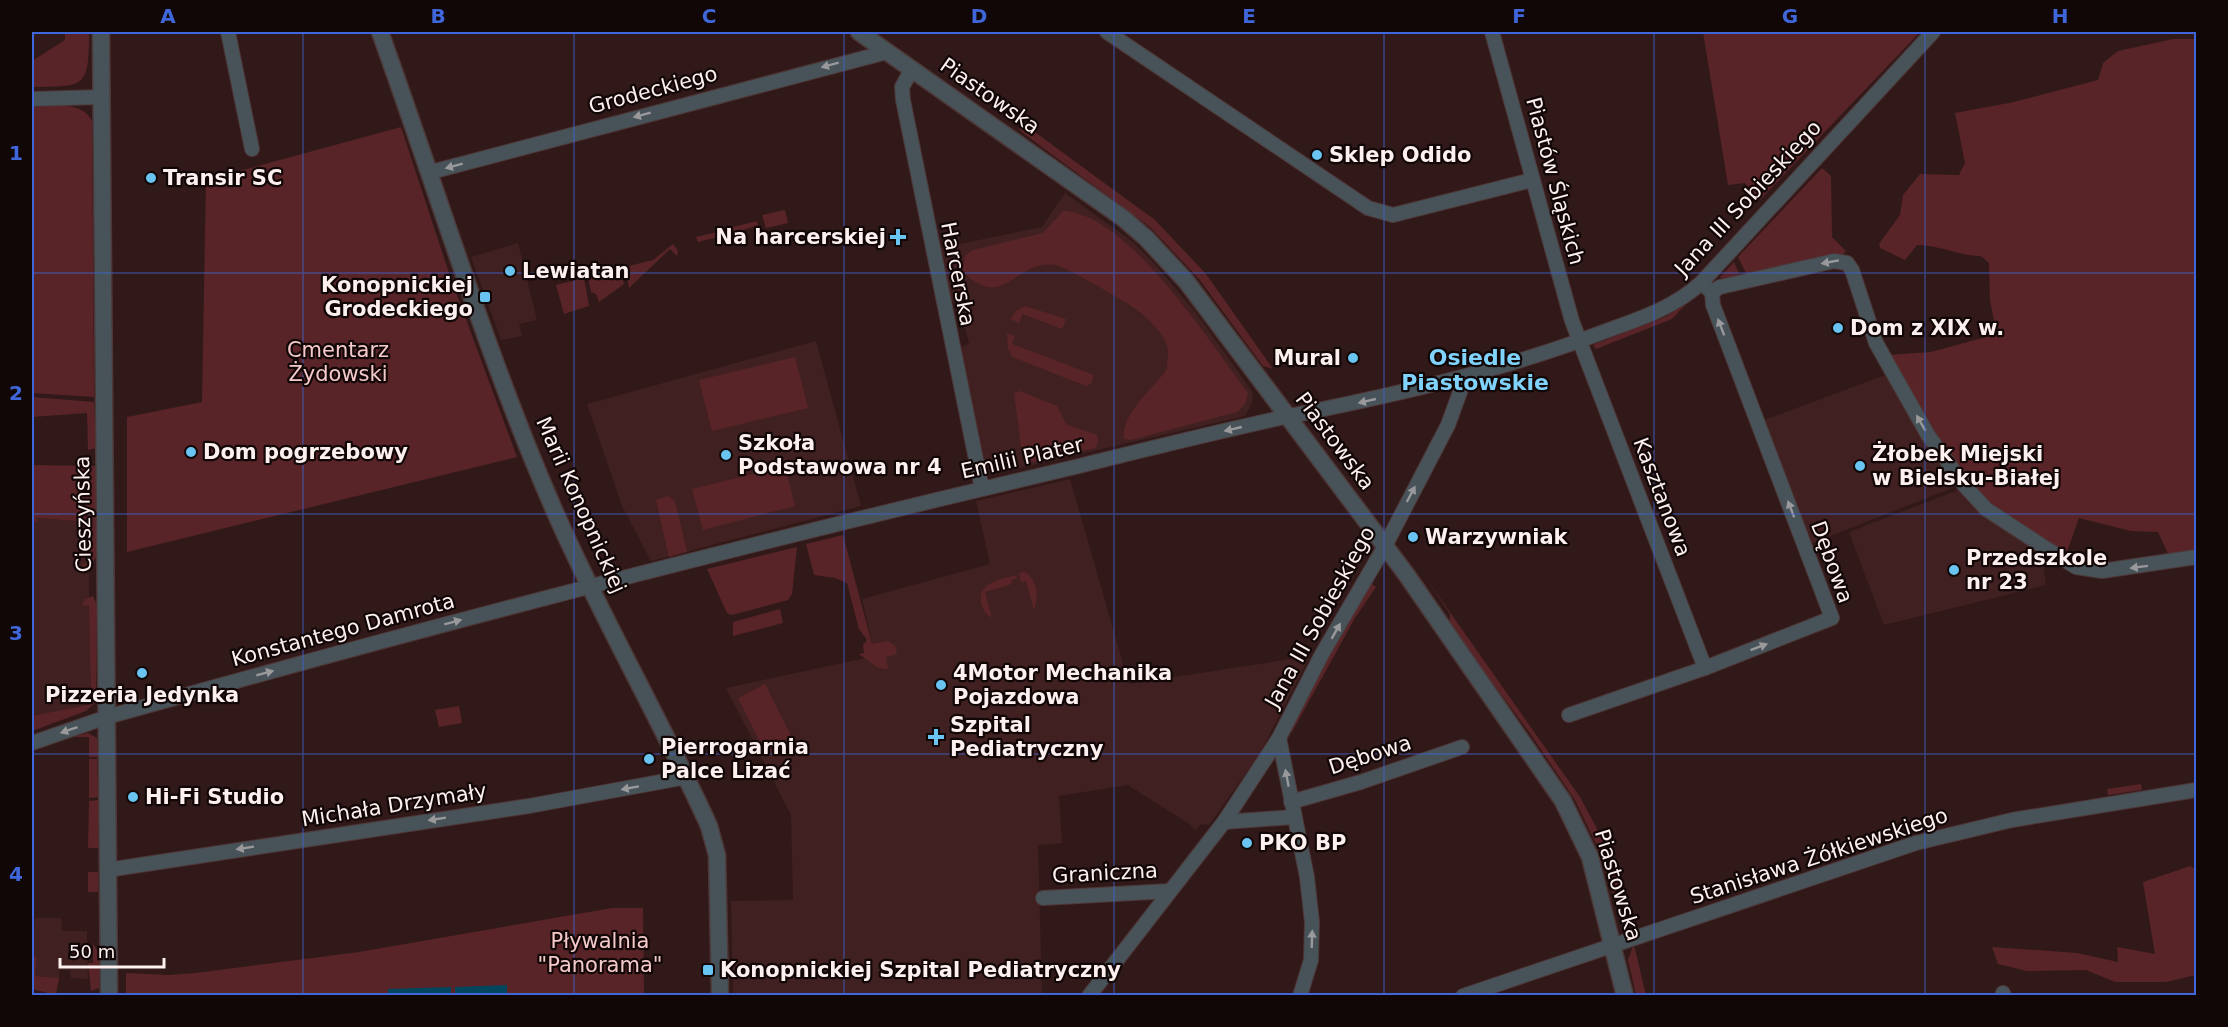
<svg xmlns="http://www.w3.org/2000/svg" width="2228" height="1027" viewBox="0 0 2228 1027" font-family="'DejaVu Sans',sans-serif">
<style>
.built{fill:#402020}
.green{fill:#592427}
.water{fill:#01455f}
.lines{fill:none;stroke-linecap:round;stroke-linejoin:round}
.minor-casing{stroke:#4e3737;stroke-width:16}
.tertiary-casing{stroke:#4e3737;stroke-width:19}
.minor{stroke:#475259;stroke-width:14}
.tertiary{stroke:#475259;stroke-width:16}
.oneway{fill:#99999c}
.grid{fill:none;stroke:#3f66db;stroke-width:1.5;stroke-opacity:0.55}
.poi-dot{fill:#69c4f1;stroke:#120707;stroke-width:2}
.labels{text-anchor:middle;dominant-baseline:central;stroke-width:4.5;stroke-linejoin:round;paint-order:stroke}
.street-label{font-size:21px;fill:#fef0ef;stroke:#120707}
.poi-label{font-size:21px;font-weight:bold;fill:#fef0ef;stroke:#120707;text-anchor:start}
.park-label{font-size:21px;fill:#f5c9c9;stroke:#120707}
.neighbourhood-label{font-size:22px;font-weight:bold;fill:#80d3fd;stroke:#120707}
.neatline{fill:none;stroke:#3f66db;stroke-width:2}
.grid-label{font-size:20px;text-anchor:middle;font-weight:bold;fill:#3f66db}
</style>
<rect width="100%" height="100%" fill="#311919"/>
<g class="built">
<polygon points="1065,193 1133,242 1154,263 1197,314 1242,377 1253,393 1252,403 1245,416 984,476 958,347 969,344 960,306 950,300 944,258 936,254 935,249 1042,227"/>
<polygon points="518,243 537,320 519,324 522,336 501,340 471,257"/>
<polygon points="816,341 861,506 651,561 622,506 587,404"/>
<polygon points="1885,375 1933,457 1955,487 1810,544 1762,421"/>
<polygon points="1070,479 1129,684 1310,656 1260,753 1209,825 1201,824 1195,831 1191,825 1128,785 1059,796 1062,843 1038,845 1042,995 733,995 731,901 793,900 791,815 726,688 875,656 862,599 990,564 976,501"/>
<polygon points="1958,490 1982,515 2042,555 2046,585 1884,625 1849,532"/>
<polygon points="37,518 88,522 91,704 32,716 32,522 36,522"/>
<polygon points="35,918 61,918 62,931 87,931 88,979 71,978 70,970 59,970 59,978 34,976 37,957 32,956 32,944"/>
</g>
<g class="green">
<path d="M65,32H89C89,89 85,86 32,87V61L65,40Z"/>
<polygon points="1703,32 1920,32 1760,200 1745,183 1728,185"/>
<path d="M2173,39H2196V553L2170,558L2158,532L2131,531L2079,518L2065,557L2001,516L1947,459L1887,355L1931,352L1997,334L1990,301L1989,263L1981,256C1959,256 1940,245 1917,245L1905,260L1880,248L1879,244L1900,215L1903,195L1920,174L1959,175L1965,163L1955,113L2014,102L2098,80L2103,63L2118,51Z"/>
<path d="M32,107C50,106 82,100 92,121L94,397L32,393Z"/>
<polygon points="1021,122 1155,220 1206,274 1273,369 1263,366 1199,279 1150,227 1023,133 1019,129"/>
<polygon points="401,127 450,276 517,457 127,552 127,417 202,402 206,180"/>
<polygon points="1822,168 1831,176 1832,237 1846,251 1843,254 1748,277 1738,257"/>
<polygon points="785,210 788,223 766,228 762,215"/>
<path d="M1063,211C1128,213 1211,344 1248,393L1246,403L1237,412L1131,440L1124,439C1121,413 1154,388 1167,369C1167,362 1169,352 1167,345C1163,333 1147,317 1137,310C1127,302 1066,267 1056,265C1014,258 1005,314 962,271L965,256L973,250L1043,233Z"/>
<polygon points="757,221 758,226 731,233 729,228"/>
<polygon points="725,230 726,235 698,242 696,237"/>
<polygon points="673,244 678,251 677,256 670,249 629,288 625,267 653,260"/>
<polygon points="1734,262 1740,276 1723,280 1720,277"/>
<polygon points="620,269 624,284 599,302 596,294 591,292 588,277"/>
<polygon points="584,278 589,306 564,314 556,285"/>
<polygon points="1687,303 1672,319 1596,349 1593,345 1667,316"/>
<polygon points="1025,306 1066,319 1062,329 1023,314 1019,323 1010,319 1017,310"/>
<polygon points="1007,333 1015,336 1012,344 1094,375 1091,384 1086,386 1012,357 1008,348"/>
<polygon points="795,357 808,408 712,431 699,380"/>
<polygon points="1020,391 1057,406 1066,424 1097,435 1098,442 1095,448 1033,462 1026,461 1022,454 1014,393"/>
<polygon points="32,397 94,402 96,448 88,450 87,413 32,417"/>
<polygon points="32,465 96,466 96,557 88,572 83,569 82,564 89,563 88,522 37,518 37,522 32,522"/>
<polygon points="785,466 795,506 703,530 692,489"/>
<polygon points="668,496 675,501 687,552 669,557 656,500"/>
<polygon points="843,535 872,644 888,641 895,645 897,654 886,657 888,669 878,668 859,654 864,653 863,645 867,640 859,629 847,583 835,578 814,575 806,544"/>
<polygon points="797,547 792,594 788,600 732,615 727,613 707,569"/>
<path d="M1025,572C1038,581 1039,597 1034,611L1026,581L1021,582L1019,573Z"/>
<polygon points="1423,574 1580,797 1604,842 1622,893 1623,910 1616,904 1597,846 1575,800 1529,732 1450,625 1450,614"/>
<path d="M1016,575L1017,578L1011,580L1012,584L985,592L992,618C986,614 982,610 981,602C978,582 1002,579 1016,575Z"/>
<polygon points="1369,582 1376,587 1355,618 1292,732 1287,732"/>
<polygon points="93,596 97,605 96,702 86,711 32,731 32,716 91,704 89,606 82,605 85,599"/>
<polygon points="780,609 783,623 733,636 733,622"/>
<polygon points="765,684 791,736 764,750 738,698"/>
<polygon points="459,706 462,723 439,727 435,710"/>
<polygon points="88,733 97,738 98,757 89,757 89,737 70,737"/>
<polygon points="89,759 97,759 98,797 89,798"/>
<polygon points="2141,784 2142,790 2108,795 2107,789"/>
<polygon points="98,800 98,848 88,848 89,801"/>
<polygon points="2190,866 2196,869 2196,975 2166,982 2115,982 2086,970 2027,971 1998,964 1992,947 2077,953 2118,962 2117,947 2155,954 2143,882"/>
<rect x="88" y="872" width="10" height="20"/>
<polygon points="612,908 643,908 644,995 126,996 126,973 169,975 195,973 359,952"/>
<polygon points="93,944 99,952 99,988 91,991 88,963 93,963"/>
<polygon points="1633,946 1635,949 1646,995 1636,995 1628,960"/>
<polygon points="32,956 37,957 35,976 59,978 56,995 32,989"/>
</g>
<g class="water">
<polygon points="507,985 507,995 455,995 455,987"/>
<polygon points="451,987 451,995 388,995 388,989"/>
</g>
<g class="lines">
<g class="minor-casing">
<g id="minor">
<polyline points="228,32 252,149"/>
<polyline points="1107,32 1368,208 1393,215 1532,180"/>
<polyline points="1492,32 1572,321 1705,668"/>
<polyline points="912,69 902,87 903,100 982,489"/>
<polyline points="32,99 102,97"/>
<polyline points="431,172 887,52"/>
<polyline points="1701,283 1712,292 1720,287 1834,261 1847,263 1852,270 1876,343 1928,435 1964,485 1986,509 2044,547 2076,567 2102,571 2196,557"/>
<polyline points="1569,715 1705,668 1832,618 1713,305 1712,292"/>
<polyline points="1279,738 1307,877 1312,922 1311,960 1300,996"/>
<path d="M32,743L107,717C420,629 734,547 1050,473C1128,454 1206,434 1285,417C1393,395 1494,373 1598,334C1635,320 1671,310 1701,283L1933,32"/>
<polyline points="1291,802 1361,782 1462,747"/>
<polyline points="1224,822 1294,817"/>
<polyline points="107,870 529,806 687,777"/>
<polyline points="1043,898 1170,891"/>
<polyline points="2003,993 2004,996"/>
<polyline points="1089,996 1224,822 1279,738 1322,654 1385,546 1448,425 1465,378"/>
<polyline points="1463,996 1916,843 2012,820 2196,790"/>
</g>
</g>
<g class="tertiary-casing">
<g id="tertiary">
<polyline points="101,32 109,996"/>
<path d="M380,32C438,192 487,357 555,512C602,619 661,720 709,826L717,855L720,996"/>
<polyline points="859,32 1123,218 1146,238 1186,281 1406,574 1563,801 1590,857 1625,996"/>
</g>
</g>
<use href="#minor" class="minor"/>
<use href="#tertiary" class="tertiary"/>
</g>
<defs><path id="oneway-solid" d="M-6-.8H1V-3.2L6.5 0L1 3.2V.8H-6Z" transform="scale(1.5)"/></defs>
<g class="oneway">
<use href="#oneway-solid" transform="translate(830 65) rotate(165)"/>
<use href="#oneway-solid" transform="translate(642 115) rotate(165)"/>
<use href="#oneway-solid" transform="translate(454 166) rotate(165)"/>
<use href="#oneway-solid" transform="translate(1830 262) rotate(170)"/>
<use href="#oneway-solid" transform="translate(1721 327) rotate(-111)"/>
<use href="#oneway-solid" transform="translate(1367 401) rotate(167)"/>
<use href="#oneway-solid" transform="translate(1921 423) rotate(-120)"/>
<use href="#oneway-solid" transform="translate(1233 429) rotate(167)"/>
<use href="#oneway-solid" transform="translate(1411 494) rotate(-62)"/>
<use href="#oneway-solid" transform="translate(1791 509) rotate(-111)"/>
<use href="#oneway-solid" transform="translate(2139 567) rotate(173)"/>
<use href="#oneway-solid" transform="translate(453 622) rotate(-15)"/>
<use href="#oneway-solid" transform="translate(1336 631) rotate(-60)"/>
<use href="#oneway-solid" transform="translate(1759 647) rotate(-21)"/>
<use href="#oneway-solid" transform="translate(265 673) rotate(-15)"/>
<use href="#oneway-solid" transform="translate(69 730) rotate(161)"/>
<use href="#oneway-solid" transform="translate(1287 778) rotate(-101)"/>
<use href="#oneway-solid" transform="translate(630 788) rotate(170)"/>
<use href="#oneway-solid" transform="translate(437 819) rotate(171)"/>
<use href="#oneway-solid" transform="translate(245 848) rotate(171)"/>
<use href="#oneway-solid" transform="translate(1312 939) rotate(-88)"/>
</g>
<path class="grid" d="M303,32V996M574,32V996M844,32V996M1114,32V996M1384,32V996M1654,32V996M1925,32V996M32,273H2196M32,514H2196M32,754H2196"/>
<g class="poi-dot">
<circle cx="1317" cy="155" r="6"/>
<circle cx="151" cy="178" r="6"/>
<path d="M895 228h6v6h6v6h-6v6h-6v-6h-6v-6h6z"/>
<circle cx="510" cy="271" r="6"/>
<rect x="479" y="291" width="12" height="12" rx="3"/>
<circle cx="1838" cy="328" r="6"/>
<circle cx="1353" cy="358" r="6"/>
<circle cx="191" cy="452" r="6"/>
<circle cx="726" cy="455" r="6"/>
<circle cx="1860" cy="466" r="6"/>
<circle cx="1413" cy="537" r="6"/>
<circle cx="1954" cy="570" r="6"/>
<circle cx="142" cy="673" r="6"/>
<circle cx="941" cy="685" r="6"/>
<path d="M933 728h6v6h6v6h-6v6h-6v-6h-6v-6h6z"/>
<circle cx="649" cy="759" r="6"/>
<circle cx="133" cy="797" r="6"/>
<circle cx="1247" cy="843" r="6"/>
<rect x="702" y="964" width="12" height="12" rx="3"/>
</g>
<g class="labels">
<g class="street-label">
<text transform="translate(653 90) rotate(-15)">Grodeckiego</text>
<text transform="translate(990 96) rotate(35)">Piastowska</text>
<text transform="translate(1555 181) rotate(75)">Piastów Śląskich</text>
<text transform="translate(1748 198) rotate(-47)">Jana III Sobieskiego</text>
<text transform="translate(958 274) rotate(79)">Harcerska</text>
<text transform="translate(1335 441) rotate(53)">Piastowska</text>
<text transform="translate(1022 458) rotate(-13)">Emilii Plater</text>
<text transform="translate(1662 497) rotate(69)">Kasztanowa</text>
<text transform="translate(581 505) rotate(66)">Marii Konopnickiej</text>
<text transform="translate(83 514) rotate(-91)">Cieszyńska</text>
<text transform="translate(1832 562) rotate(70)">Dębowa</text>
<text transform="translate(1320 617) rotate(-61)">Jana III Sobieskiego</text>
<text transform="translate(343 630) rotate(-15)">Konstantego Damrota</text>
<text transform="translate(1370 755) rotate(-18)">Dębowa</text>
<text transform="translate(394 805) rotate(-9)">Michała Drzymały</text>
<text transform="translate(1819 856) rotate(-18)">Stanisława Żółkiewskiego</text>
<text transform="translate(1105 873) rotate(-3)">Graniczna</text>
<text transform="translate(1618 885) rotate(73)">Piastowska</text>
</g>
<g class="poi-label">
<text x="1329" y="155">Sklep Odido</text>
<text x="163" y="178">Transir SC</text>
<text x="886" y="237" text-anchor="end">Na harcerskiej</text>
<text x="522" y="271">Lewiatan</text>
<text x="473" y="285" text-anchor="end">Konopnickiej<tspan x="473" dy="24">Grodeckiego</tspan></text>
<text x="1850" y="328">Dom z XIX w.</text>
<text x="1341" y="358" text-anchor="end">Mural</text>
<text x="738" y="443">Szkoła<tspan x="738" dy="24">Podstawowa nr 4</tspan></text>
<text x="203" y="452">Dom pogrzebowy</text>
<text x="1872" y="454">Żłobek Miejski<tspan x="1872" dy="24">w Bielsku-Białej</tspan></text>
<text x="1425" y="537">Warzywniak</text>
<text x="1966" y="558">Przedszkole<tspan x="1966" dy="24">nr 23</tspan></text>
<text x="953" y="673">4Motor Mechanika<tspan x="953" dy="24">Pojazdowa</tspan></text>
<text x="142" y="695" text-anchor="middle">Pizzeria Jedynka</text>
<text x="950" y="725">Szpital<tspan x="950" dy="24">Pediatryczny</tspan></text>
<text x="661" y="747">Pierrogarnia<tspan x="661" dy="24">Palce Lizać</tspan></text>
<text x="145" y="797">Hi-Fi Studio</text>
<text x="1259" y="843">PKO BP</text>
<text x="720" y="970">Konopnickiej Szpital Pediatryczny</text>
</g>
<g class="park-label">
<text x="338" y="350">Cmentarz<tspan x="338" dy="24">Żydowski</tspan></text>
<text x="600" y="941">Pływalnia<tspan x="600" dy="24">"Panorama"</tspan></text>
</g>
<g class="neighbourhood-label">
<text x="1475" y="357">Osiedle<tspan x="1475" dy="25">Piastowskie</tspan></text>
</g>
</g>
<rect width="2228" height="1027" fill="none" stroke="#120707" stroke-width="66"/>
<path d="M60 958v9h104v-9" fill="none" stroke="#fef0ef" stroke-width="3"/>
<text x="69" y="958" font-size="18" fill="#fef0ef" stroke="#120707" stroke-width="4.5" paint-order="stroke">50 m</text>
<rect x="33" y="33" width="2162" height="961" class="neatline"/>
<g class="grid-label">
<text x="168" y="23">A</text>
<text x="438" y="23">B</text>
<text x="709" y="23">C</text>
<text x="979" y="23">D</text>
<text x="1249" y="23">E</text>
<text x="1519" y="23">F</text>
<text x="1790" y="23">G</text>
<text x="2060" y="23">H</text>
<text x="16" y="160">1</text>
<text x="16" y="400">2</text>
<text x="16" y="640">3</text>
<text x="16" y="881">4</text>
</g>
</svg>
